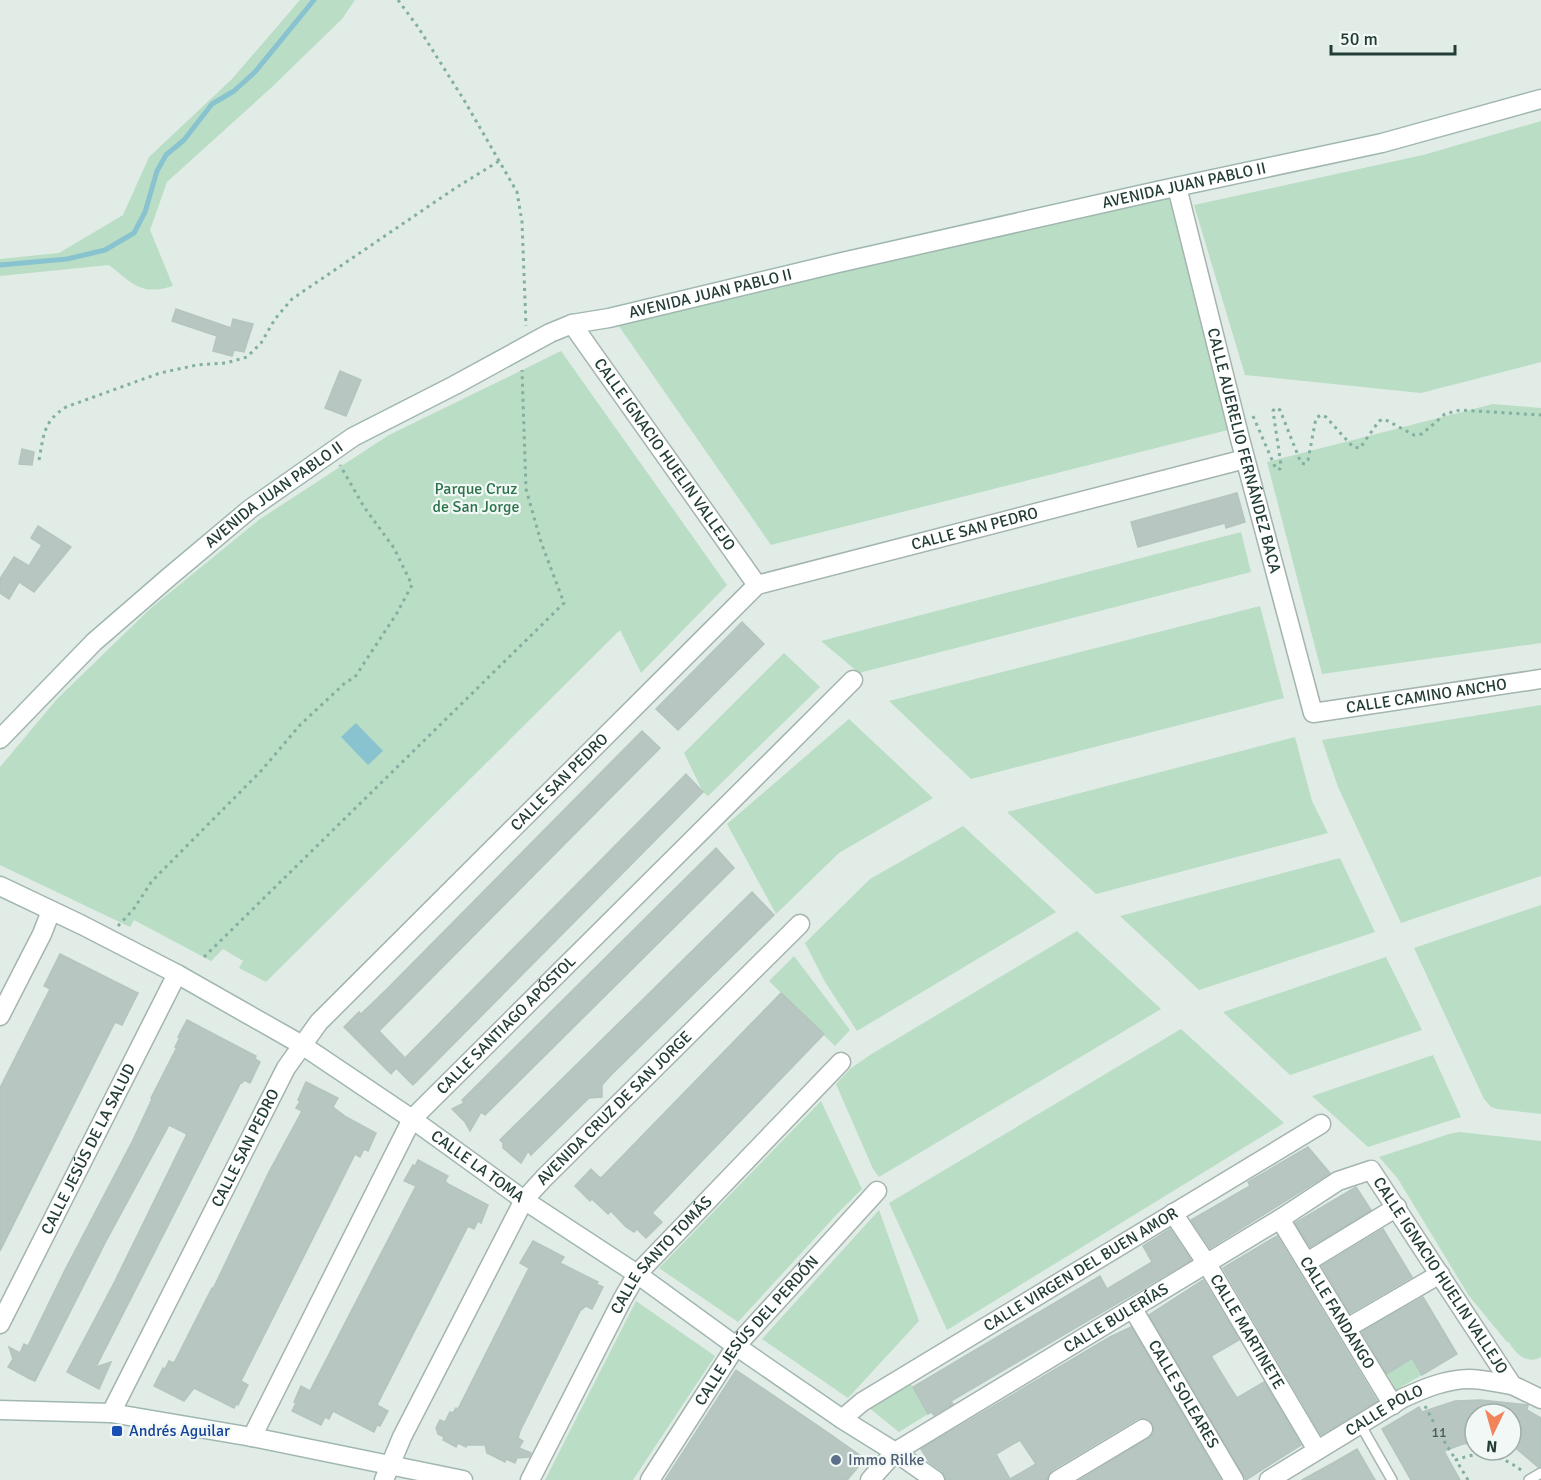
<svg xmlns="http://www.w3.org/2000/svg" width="1541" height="1480" viewBox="0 0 1541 1480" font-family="Signika,sans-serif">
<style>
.green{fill:#baddc5}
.water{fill:#89c3d0}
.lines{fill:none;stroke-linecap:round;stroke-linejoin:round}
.stream{stroke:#89c3d0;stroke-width:5}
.building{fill:#b7c6c0;stroke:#b4c5be;stroke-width:1.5;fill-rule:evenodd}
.lane-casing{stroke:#a4b4ae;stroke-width:12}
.street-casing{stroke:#a4b4ae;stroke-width:21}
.secondary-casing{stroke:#a0b7b0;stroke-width:21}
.path{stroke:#82afa2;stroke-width:3;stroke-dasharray:3 4.5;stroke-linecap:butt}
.lane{stroke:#fff;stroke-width:9}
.street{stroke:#fff;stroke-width:18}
.secondary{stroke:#fff;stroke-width:18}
.transit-dot{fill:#1a4fb4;stroke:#f2f8f5;stroke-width:2}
.service-dot{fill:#5c6f8a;stroke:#f2f8f5;stroke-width:2}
.labels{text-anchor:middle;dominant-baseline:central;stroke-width:4.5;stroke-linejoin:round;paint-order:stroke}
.number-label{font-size:14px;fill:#475e58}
.street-label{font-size:16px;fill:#223c36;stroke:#f2f8f5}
.park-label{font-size:16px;fill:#2c734a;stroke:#f2f8f5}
.transit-label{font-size:16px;fill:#164399;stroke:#f2f8f5;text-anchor:start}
.service-label{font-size:16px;fill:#4e5e75;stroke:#f2f8f5;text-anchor:start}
</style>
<rect width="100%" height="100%" fill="#e1ece7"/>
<g class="green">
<path d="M300,0H355L342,19L272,87L167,182L150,230L173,286C141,296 133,284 109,265L0,276V259L59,253L123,215L149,157L232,79Z"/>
<polygon points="1541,121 1541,362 1421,393 1245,375 1194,205 1423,155"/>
<polygon points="1168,193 1228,430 771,545 616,322"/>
<polygon points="561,351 727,585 641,673 620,630 266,982 239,968 243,961 223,949 211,961 134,920 130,927 0,865 0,767 57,699 151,608 260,519 389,435"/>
<polygon points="1493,404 1541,408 1541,643 1322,674 1267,462"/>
<polygon points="1241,532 1251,572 859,673 821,641"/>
<polygon points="1260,606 1284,698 971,779 889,701"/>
<polygon points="784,653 820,687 708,796 703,792 684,753"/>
<polygon points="1541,705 1541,876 1401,923 1338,787 1322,740"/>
<polygon points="849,719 933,798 839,853 776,914 727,824"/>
<polygon points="1295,737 1312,801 1328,833 1096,894 1007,812"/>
<polygon points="963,826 1056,912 857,1031 825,982 805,943 870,879"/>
<polygon points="1340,858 1375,932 1199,990 1120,916"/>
<polygon points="1541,905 1541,1114 1497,1109 1491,1107 1484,1099 1414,948"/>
<polygon points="1077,931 1161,1009 879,1177 873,1169 836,1084 850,1069 870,1055"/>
<polygon points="794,956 850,1030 835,1046 769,981"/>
<polygon points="1386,957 1422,1030 1290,1075 1223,1012"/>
<polygon points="1181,1029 1284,1123 947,1330 889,1203"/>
<polygon points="1433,1055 1461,1117 1368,1147 1312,1096"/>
<polygon points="821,1101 862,1189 838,1213 738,1322 659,1268"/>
<path d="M1459,1132L1541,1141V1357C1528,1365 1515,1354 1509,1342H1507L1469,1296L1398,1179L1379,1157L1449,1134Z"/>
<polygon points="879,1210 919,1321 848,1398 762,1339"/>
<polygon points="636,1301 715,1356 633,1480 545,1480"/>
<polygon points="1412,1358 1422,1375 1396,1390 1387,1374"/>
<polygon points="909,1381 928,1414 899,1432 868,1407"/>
</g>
<polygon class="water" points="356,723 383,751 368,765 341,737"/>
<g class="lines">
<polyline class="stream" points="0,265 67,259 105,250 134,233 145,212 157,171 166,155 184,140 212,104 234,91 255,72 314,0"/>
</g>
<g class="building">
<polygon points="176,309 231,328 233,319 253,324 244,352 234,350 232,356 213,351 217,336 172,321"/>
<polygon points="340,371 361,380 346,416 325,408"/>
<polygon points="22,449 34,452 32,465 19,464"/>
<polygon points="1237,493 1245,522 1226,528 1225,523 1138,547 1131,522"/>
<polygon points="38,526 71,547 34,592 19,582 9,599 0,593 0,579 14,557 29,566 42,545 31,538"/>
<polygon points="742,622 764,644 678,730 656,709"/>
<polygon points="642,731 660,748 379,1031 405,1058 686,774 703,792 413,1085 396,1068 391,1074 344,1027 359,1012 361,1014 387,989"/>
<polygon points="716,848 734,868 485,1115 481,1112 470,1131 465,1122 452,1109 464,1103 462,1100"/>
<polygon points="752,892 774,915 611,1075 602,1085 602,1097 589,1098 535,1151 531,1155 528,1151 521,1163 503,1148 503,1143 500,1140"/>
<polygon points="60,954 138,993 122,1025 115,1022 0,1251 0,1088 50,989 44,986"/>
<polygon points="781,993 824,1034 652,1213 662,1222 646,1238 637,1229 634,1232 626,1227 611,1211 608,1214 592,1199 590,1201 575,1186 591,1169 600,1178 603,1176"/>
<polygon points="187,1020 256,1056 255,1059 260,1062 250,1083 244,1080 242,1083 241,1082 96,1367 111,1362 99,1389 67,1372 115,1281 187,1134 169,1125 105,1243 35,1381 30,1379 8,1367 13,1359 9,1347 20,1353 24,1344 28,1346 65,1270 133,1140 152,1099 151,1098 177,1047 175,1047 180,1037 178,1037"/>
<polygon points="306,1082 338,1098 333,1107 346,1117 376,1133 368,1151 364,1149 360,1157 355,1154 325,1214 241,1381 248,1385 238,1405 236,1404 234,1408 194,1388 184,1401 154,1386 163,1368 165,1369 169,1361 174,1363 212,1288 213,1289 269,1172 302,1111 296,1108 300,1101 298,1100"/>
<polygon points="1308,1147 1330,1173 1210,1248 1191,1220 1250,1186 1248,1182"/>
<polygon points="418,1160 448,1176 445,1181 448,1184 488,1205 481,1223 478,1221 474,1229 468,1226 377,1405 388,1411 380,1426 377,1425 374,1432 333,1411 329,1419 325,1417 321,1425 292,1411 296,1403 294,1402 301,1386 310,1391 389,1238 416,1186 404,1181 413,1165 415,1166"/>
<polygon points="1356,1187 1371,1210 1310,1247 1295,1223"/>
<polygon points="1170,1229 1191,1260 951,1401 953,1404 934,1415 931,1412 928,1414 913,1387 1100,1276 1107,1289 1152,1262 1143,1246"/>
<polygon points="1383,1229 1412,1277 1350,1313 1322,1266"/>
<polygon points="1277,1236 1377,1401 1321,1435 1223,1268"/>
<polygon points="533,1241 564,1257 560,1263 598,1282 596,1284 603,1287 592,1309 586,1306 580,1311 520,1431 518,1438 523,1441 519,1448 531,1453 529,1457 517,1458 515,1463 506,1459 505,1462 487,1453 485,1445 467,1445 466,1447 458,1443 456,1447 443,1440 444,1437 438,1434 436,1428 440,1420 445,1422 450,1412 453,1413 456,1408 458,1409 529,1268 520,1263"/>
<polygon points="1203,1280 1239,1340 1211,1356 1228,1384 1237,1398 1264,1382 1301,1445 1246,1480 1149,1315"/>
<polygon points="1423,1297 1457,1354 1422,1375 1412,1358 1387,1374 1362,1332"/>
<path d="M1131,1327L1221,1480H1080L1149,1438L1153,1434V1424L1143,1418L1137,1419L1052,1470L1047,1480H946L942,1471L929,1462L921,1449L1110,1337ZM1020,1440L1036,1464L1010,1479L996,1454Z"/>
<polygon points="736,1370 830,1434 865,1459 847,1480 665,1480"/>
<polygon points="1481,1400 1528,1405 1527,1410 1541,1418 1541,1466 1538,1467 1511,1444 1511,1414 1475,1414 1475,1442 1463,1444 1444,1451 1460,1480 1411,1480 1382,1429 1419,1407 1422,1412 1455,1401"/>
<polygon points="1357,1449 1375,1480 1302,1480 1333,1463"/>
</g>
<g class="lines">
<g class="lane-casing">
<g id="lane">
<polyline points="1360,1424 1392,1480"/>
<polyline points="1529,1480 1541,1473"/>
</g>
</g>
<g class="street-casing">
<g id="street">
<path id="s1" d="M1177,187L1240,439L1313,713L1541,679"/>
<path id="s2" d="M572,324L757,585"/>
<polyline points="0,1016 42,934 51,911"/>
<path id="s3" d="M1173,1213L1207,1264L1317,1450"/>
<path id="s4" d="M1280,1219L1393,1405"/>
<polyline points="1307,1262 1397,1207"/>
<path id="s5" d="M1133,1309L1234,1480"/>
<path id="s6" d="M0,1324L177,974"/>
<polyline points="1347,1328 1440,1274"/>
<path id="s7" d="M111,1413L286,1068L319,1022L757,585L1245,459"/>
<path id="s8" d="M842,1419L862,1402L1321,1124"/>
<path id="s9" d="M252,1437L412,1119L853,680"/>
<path id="s10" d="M384,1480L402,1437L524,1200L544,1178L800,924"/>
<path id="s11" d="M530,1480L622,1300L637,1274L841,1062"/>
<path id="s12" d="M650,1480L736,1346L877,1191"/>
<path id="s13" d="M870,1480L895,1452L1280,1219L1338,1181L1371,1170L1512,1385L1541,1399"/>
<polyline points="1058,1480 1143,1429"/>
<path id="s14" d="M1269,1480L1403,1398C1423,1389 1446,1379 1469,1379C1483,1379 1498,1383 1512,1385"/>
</g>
</g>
<g class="secondary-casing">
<g id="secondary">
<path id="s15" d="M0,739L94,642L169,577L250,509L353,437L455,385L550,333L572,324L609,318L838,263L1157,191L1382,143L1541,99"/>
<path id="s16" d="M0,886L82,925L177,974L302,1045L412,1119L524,1200L637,1274L736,1346L842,1419L895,1452L935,1480"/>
<polyline points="0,1410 111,1413 252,1437 463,1480"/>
</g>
</g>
<g class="path">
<polyline points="398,0 418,27 464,100 517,192 522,222 526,326"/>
<polyline points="1253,416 1276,469 1280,469 1281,465 1273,411 1275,408 1280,410 1301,463 1305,464 1308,460 1316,418 1321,415 1326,417 1353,447 1360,448 1379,421 1384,419 1414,435 1422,434 1445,414 1460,410 1541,415"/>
<path d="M39,460C44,434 43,422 66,407L160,373L197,365L226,363L247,357L261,343L275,319L292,299L454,189L499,161"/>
<polyline points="118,926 133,910 152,881 261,771 300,725 345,683 355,677 397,613 412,585 394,548 364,507 340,465"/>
<polyline points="204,957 564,603 541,542 526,489 522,370"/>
<polyline points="1425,1406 1434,1423"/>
<polyline points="1444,1441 1456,1460"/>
<path d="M1468,1480L1456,1460C1482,1450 1497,1453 1521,1470"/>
</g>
<use href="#lane" class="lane"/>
<use href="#street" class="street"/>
<use href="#secondary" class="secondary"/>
</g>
<rect class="transit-dot" x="111" y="1425" width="12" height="12" rx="3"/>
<circle class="service-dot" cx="836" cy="1460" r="6"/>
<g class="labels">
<g class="number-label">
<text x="1439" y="1432">11</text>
</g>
<g class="street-label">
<text stroke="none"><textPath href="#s15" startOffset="1340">AVENIDA JUAN PABLO II</textPath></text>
<text stroke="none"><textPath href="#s15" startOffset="854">AVENIDA JUAN PABLO II</textPath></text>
<text stroke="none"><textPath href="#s1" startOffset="272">CALLE AUERELIO FERNÁNDEZ BACA</textPath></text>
<text stroke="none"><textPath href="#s2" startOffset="160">CALLE IGNACIO HUELIN VALLEJO</textPath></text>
<text stroke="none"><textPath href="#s15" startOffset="368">AVENIDA JUAN PABLO II</textPath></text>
<text stroke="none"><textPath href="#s7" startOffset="1287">CALLE SAN PEDRO</textPath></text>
<text stroke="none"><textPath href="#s1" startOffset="658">CALLE CAMINO ANCHO</textPath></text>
<text stroke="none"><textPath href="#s7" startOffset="783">CALLE SAN PEDRO</textPath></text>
<text stroke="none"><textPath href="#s9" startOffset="489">CALLE SANTIAGO APÓSTOL</textPath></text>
<text stroke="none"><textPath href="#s10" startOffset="442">AVENIDA CRUZ DE SAN JORGE</textPath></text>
<text stroke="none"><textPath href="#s7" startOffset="297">CALLE SAN PEDRO</textPath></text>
<text stroke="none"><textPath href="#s6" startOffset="196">CALLE JESÚS DE LA SALUD</textPath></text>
<text stroke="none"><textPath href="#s16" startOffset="555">CALLE LA TOMA</textPath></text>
<text stroke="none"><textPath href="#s11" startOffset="262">CALLE SANTO TOMÁS</textPath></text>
<text stroke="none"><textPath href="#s8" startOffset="282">CALLE VIRGEN DEL BUEN AMOR</textPath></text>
<text stroke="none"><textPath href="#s13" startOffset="718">CALLE IGNACIO HUELIN VALLEJO</textPath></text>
<text stroke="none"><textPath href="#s4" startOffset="110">CALLE FANDANGO</textPath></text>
<text stroke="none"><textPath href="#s13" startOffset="296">CALLE BULERÍAS</textPath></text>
<text stroke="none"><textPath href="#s12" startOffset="184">CALLE JESÚS DEL PERDÓN</textPath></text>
<text stroke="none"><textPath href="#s3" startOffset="140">CALLE MARTINETE</textPath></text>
<text stroke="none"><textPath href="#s5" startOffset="99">CALLE SOLEARES</textPath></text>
<text stroke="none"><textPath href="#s14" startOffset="135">CALLE POLO</textPath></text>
</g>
<g class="park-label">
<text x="476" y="489">Parque Cruz<tspan x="476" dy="18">de San Jorge</tspan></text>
</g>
<g class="transit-label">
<text x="129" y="1431">Andrés Aguilar</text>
</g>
<g class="service-label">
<text x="848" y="1460">Immo Rilke</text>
</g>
</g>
<g transform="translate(1493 1432) rotate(185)"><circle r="28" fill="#f2f8f5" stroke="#9fada9" stroke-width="1.5"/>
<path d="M0-4.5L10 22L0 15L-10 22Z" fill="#f1845a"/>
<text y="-9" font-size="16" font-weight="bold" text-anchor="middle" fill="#223c36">N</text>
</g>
<path d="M1331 45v9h124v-9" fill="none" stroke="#223c36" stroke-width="3"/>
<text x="1340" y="45" font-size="18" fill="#223c36" stroke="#f2f8f5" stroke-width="4.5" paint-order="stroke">50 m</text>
</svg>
